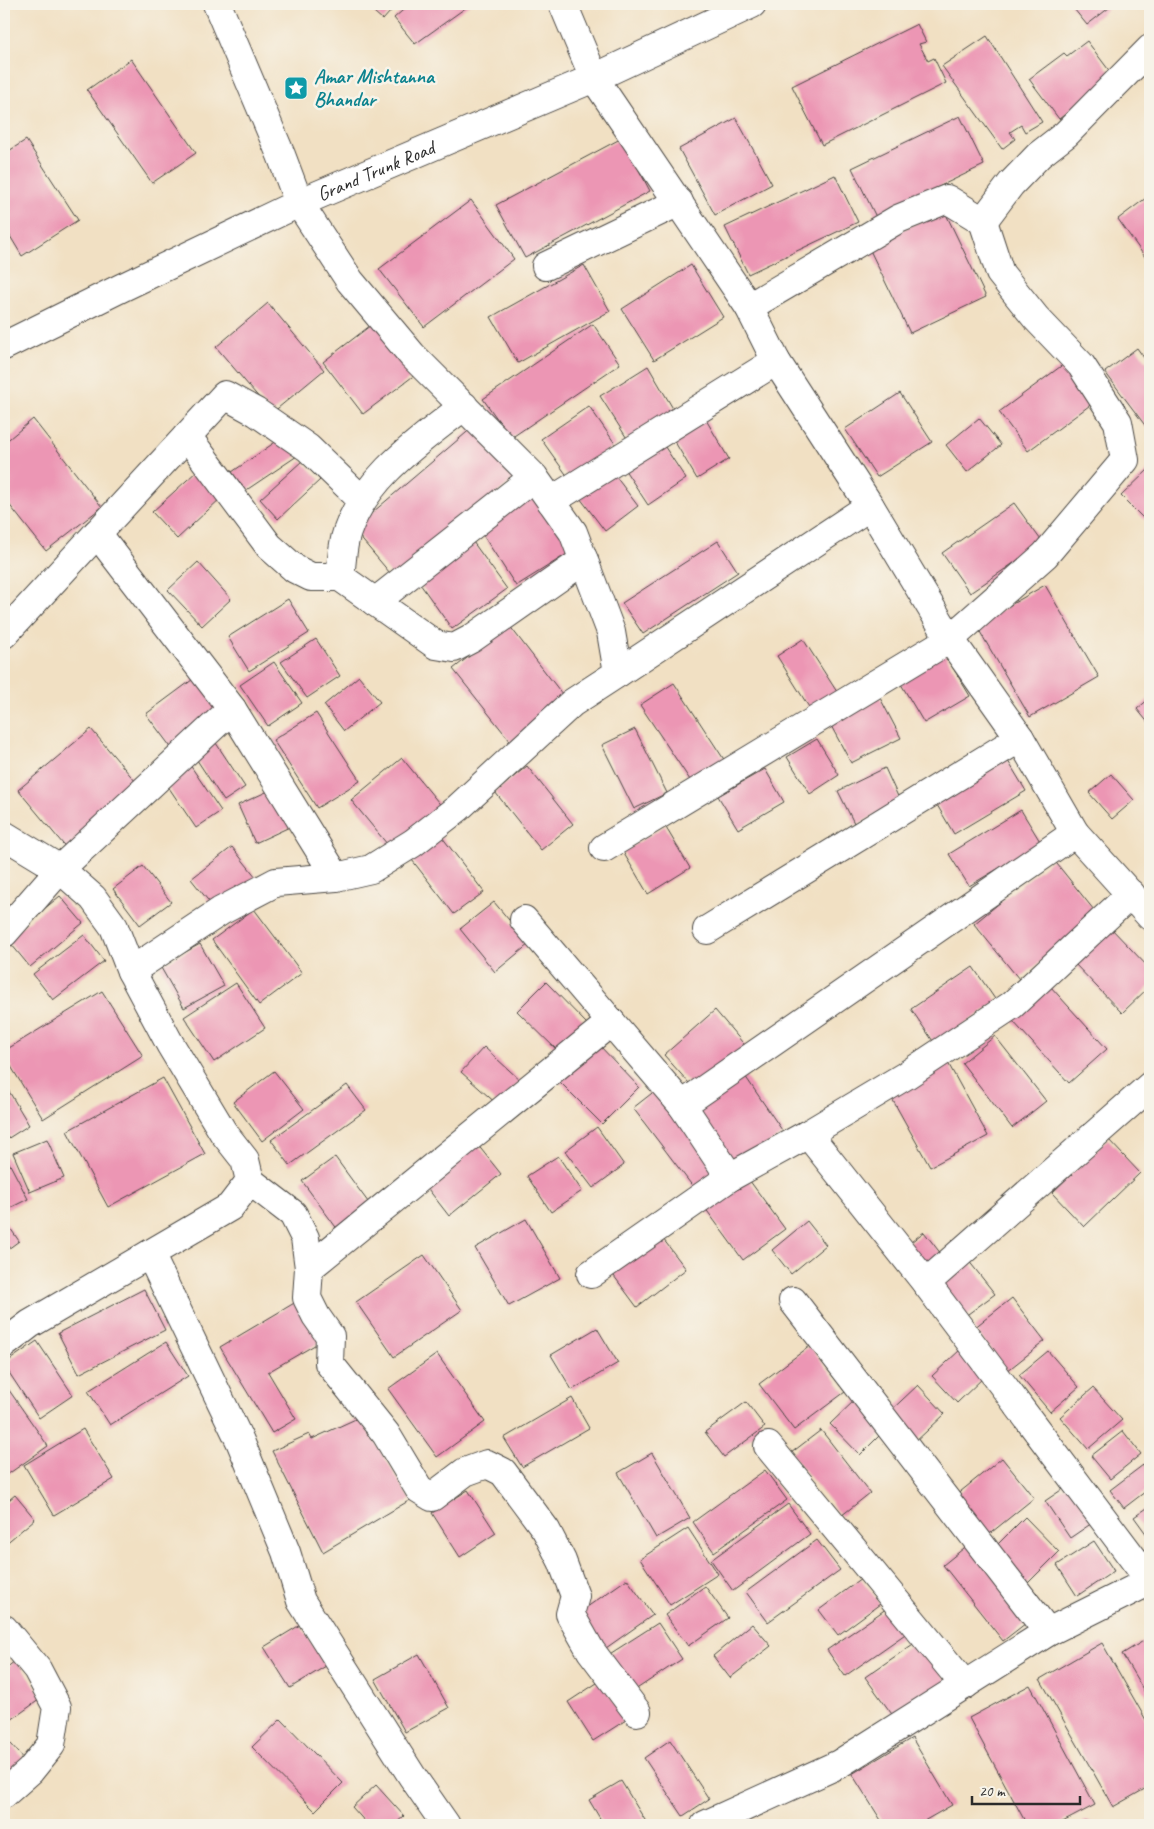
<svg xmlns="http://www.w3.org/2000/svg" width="1154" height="1829" viewBox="0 0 1154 1829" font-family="Caveat,sans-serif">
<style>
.building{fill:#ec96b4}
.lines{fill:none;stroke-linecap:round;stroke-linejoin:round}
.minor-casing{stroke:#494642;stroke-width:30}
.primary-casing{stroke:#494642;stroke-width:30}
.minor{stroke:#fff;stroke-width:28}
.primary{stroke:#fff;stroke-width:28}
.labels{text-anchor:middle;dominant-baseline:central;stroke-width:5;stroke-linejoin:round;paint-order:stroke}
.culture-label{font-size:20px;font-weight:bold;fill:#0d838f;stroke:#f7f3e8;text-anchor:start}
.street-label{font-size:20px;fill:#2b2b2b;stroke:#f7f3e8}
</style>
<rect width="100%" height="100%" fill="#f7f3e8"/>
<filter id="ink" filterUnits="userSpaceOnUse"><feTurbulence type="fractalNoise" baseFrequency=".02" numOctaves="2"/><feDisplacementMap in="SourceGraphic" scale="10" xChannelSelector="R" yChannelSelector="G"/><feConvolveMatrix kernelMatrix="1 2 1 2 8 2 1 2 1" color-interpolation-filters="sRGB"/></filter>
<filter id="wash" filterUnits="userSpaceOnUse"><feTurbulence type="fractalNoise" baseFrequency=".0096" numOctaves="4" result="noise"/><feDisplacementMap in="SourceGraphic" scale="20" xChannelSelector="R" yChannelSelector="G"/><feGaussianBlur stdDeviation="1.12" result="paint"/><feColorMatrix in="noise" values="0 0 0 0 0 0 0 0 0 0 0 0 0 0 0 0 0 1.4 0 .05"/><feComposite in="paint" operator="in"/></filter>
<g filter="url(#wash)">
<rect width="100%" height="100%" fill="#f1e0c3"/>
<g id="blocks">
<g class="building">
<polygon points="365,4 397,4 383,20"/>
<polygon points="410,4 471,4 415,44 394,18"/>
<polygon points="1070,4 1114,4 1087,25"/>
<polygon points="917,24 926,42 919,44 928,61 934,58 946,83 822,145 792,86"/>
<polygon points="987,36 1042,122 1025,132 1021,125 1010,132 1015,139 1002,149 942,66"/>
<polygon points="1087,41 1114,77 1059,119 1029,79 1064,53 1067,56"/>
<polygon points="131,59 196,153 152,183 87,90"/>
<polygon points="960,116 984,165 876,217 852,168"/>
<polygon points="736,118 772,184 715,215 679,149"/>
<polygon points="622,138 650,191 525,258 496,205"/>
<polygon points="26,140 78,220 22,256 4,226 4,154"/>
<polygon points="835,175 858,222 748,274 725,227"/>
<polygon points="1150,195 1150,264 1118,219"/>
<polygon points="471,200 514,259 424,327 379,269"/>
<polygon points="944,210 986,297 910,333 868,246"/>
<polygon points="584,265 610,311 518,363 491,317"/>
<polygon points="691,265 723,317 654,360 622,309"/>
<polygon points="268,303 324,370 272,413 216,347"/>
<polygon points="375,322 416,374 363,414 323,362"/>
<polygon points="593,324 620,364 511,438 483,399"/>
<polygon points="1137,348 1150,366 1150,425 1147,428 1105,372"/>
<polygon points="1068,361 1097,400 1028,451 999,412"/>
<polygon points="648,366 675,412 628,440 600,396"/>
<polygon points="900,393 932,442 877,477 845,429"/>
<polygon points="589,406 616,445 568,477 541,439"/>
<polygon points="702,413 729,459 697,479 669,432"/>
<polygon points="979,418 1001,445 967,472 946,445"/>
<polygon points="33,419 102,507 46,551 4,498 4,443"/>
<polygon points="473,427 516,477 395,579 353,529"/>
<polygon points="284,436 297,456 245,491 232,472"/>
<polygon points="659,438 686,479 648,505 621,464"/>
<polygon points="302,461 320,480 278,519 260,499"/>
<polygon points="1150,468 1150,517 1146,521 1121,496"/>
<polygon points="610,469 638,506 605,531 577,494"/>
<polygon points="198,470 222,497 177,539 152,512"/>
<polygon points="535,489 575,549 516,586 477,526"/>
<polygon points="1014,503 1043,543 970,593 942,553"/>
<polygon points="468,535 507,589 452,629 413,574"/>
<polygon points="718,541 738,572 643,634 622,603"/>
<polygon points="198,562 231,599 202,626 168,590"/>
<polygon points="1045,585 1099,677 1030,717 976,625"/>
<polygon points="288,599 309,633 249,671 228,637"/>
<polygon points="509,625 566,699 511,742 453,669"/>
<polygon points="316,639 340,676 307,698 281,662"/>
<polygon points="803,639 839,695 812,712 777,656"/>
<polygon points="944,653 970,696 924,723 898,679"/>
<polygon points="274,662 302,703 268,726 240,685"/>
<polygon points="200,674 226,709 173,750 146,714"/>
<polygon points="359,676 380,702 344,731 324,705"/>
<polygon points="674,683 725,761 692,783 640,705"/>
<polygon points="879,696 901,738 851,763 829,722"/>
<polygon points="1150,698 1150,725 1137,709"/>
<polygon points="316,713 360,781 317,808 273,740"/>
<polygon points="91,729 141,788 68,850 18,790"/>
<polygon points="635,729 667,793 634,809 602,745"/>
<polygon points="212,737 245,787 224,801 191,751"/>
<polygon points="817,739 839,775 810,794 787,757"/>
<polygon points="1005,756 1026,791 954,834 933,798"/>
<polygon points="402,758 443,808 392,850 351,800"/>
<polygon points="190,765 221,811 196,828 165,782"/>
<polygon points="527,766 573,824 541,850 495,792"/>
<polygon points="885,768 901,803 855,825 838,791"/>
<polygon points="765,769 784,802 738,829 718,796"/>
<polygon points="1111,774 1134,800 1112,819 1089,793"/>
<polygon points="277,787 294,825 255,843 238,805"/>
<polygon points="1021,810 1041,843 969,886 949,854"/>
<polygon points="665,826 690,868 648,894 623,852"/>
<polygon points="442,837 484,892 454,914 412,860"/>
<polygon points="232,847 256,877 215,909 191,879"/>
<polygon points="1053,859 1098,915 1019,979 974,924"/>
<polygon points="143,866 171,902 140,925 113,889"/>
<polygon points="60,896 83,923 30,967 7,939"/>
<polygon points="494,902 529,944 495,972 460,929"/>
<polygon points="254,909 302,973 259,1005 212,940"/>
<polygon points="1110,927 1150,969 1150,986 1122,1013 1073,962"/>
<polygon points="84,935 104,961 53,1000 33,974"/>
<polygon points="200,944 224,986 184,1008 160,966"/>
<polygon points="973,967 997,1002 935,1044 911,1009"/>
<polygon points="546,982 588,1025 560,1053 517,1011"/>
<polygon points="236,983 265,1028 214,1062 184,1017"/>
<polygon points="1050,986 1107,1049 1069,1083 1012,1020"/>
<polygon points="102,991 143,1056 43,1119 4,1055 4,1051"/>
<polygon points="715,1010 748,1049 697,1092 664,1055"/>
<polygon points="995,1036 1046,1101 1012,1128 962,1063"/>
<polygon points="598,1044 639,1087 602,1124 560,1082"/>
<polygon points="484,1047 521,1081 498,1105 461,1072"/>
<polygon points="948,1063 988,1136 930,1167 890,1095"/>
<polygon points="274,1071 304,1109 262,1141 233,1102"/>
<polygon points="743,1073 784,1133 736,1166 694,1106"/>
<polygon points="163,1078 205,1154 108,1207 67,1131"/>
<polygon points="4,1083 29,1125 4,1141"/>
<polygon points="347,1085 366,1110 290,1165 271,1140"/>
<polygon points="656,1090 721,1174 697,1192 633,1108"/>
<polygon points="597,1127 624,1165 593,1188 565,1151"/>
<polygon points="47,1139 64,1178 30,1192 13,1153"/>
<polygon points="1108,1139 1140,1173 1084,1227 1052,1193"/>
<polygon points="477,1144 501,1174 449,1216 425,1185"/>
<polygon points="4,1153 28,1199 4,1211"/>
<polygon points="558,1156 582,1191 551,1212 527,1176"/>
<polygon points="335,1157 371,1206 338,1230 302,1181"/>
<polygon points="747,1177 785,1229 743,1260 705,1208"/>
<polygon points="4,1219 19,1241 4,1252"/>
<polygon points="526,1219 560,1278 509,1306 475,1248"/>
<polygon points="807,1221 826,1245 791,1274 772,1250"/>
<polygon points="924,1232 945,1259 928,1271 907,1245"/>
<polygon points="660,1235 686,1269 637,1307 611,1272"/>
<polygon points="424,1255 462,1310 394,1357 356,1302"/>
<polygon points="968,1260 995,1294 964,1317 937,1283"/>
<polygon points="144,1289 165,1330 79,1374 58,1333"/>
<polygon points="1012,1298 1045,1341 1007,1371 974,1328"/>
<polygon points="296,1302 320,1342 268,1372 296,1419 272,1433 220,1347"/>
<polygon points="597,1328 618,1363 572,1390 551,1355"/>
<polygon points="37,1341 73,1395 39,1418 4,1365 4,1364"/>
<polygon points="166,1342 188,1376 110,1425 88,1391"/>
<polygon points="810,1346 845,1392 794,1430 759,1384"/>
<polygon points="961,1349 986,1375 957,1403 932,1376"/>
<polygon points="1048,1351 1079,1387 1050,1412 1019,1375"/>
<polygon points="437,1354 485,1422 437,1457 388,1389"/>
<polygon points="4,1383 48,1446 4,1477"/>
<polygon points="918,1385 945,1414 912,1445 885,1416"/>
<polygon points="1093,1388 1122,1420 1088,1449 1060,1417"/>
<polygon points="572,1398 589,1428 522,1467 504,1438"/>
<polygon points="857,1398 887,1428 860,1455 830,1424"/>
<polygon points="746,1402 765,1427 724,1457 705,1432"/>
<polygon points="360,1417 410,1500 323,1552 272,1451 309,1434 312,1439"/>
<polygon points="83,1429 114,1479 54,1515 24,1465"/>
<polygon points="821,1430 870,1493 841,1516 791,1453"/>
<polygon points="1123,1431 1141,1454 1110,1479 1091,1456"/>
<polygon points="652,1453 690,1518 656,1538 618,1473"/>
<polygon points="1002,1458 1034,1498 987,1536 955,1496"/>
<polygon points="1147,1462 1150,1466 1150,1488 1124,1508 1110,1490"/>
<polygon points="765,1470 787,1500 714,1552 693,1522"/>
<polygon points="1073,1482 1098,1519 1070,1538 1045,1501"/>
<polygon points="468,1490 496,1533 460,1557 432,1513"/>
<polygon points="15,1495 35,1519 4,1545 4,1504"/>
<polygon points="788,1504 810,1534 733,1591 711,1560"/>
<polygon points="1150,1506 1150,1539 1134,1517"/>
<polygon points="1025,1517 1059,1552 1026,1585 992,1550"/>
<polygon points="688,1528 718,1574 670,1605 640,1559"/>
<polygon points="817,1540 840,1570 768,1622 746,1592"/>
<polygon points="1094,1541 1114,1571 1077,1596 1057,1565"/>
<polygon points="969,1544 1030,1620 1003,1641 943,1565"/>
<polygon points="627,1579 653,1615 606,1648 580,1612"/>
<polygon points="861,1579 880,1604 838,1635 819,1610"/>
<polygon points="705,1586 728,1618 688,1646 665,1615"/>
<polygon points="893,1604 911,1630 845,1676 827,1650"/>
<polygon points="658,1623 682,1659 629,1694 605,1657"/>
<polygon points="752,1624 771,1646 730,1678 713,1656"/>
<polygon points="300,1625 326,1666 290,1688 264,1647"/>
<polygon points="1150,1637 1150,1701 1122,1654"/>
<polygon points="919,1640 947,1681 894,1717 865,1677"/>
<polygon points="1102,1643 1150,1727 1150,1786 1113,1807 1040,1679"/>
<polygon points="419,1654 449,1708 405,1732 375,1679"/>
<polygon points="16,1660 43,1697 4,1725 4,1670"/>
<polygon points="600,1681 626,1720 593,1741 568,1702"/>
<polygon points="1030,1685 1095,1805 1057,1825 1027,1825 969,1718"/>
<polygon points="281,1719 343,1783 315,1811 252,1747"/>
<polygon points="4,1736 26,1761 4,1781"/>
<polygon points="912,1738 952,1805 917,1825 884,1825 852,1774"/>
<polygon points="670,1740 709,1799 683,1816 644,1758"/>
<polygon points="621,1781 648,1825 604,1825 589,1800"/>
<polygon points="376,1785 404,1816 394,1825 368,1825 352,1807"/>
<polygon points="1084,1821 1104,1824 1104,1825 1083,1825"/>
</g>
</g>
</g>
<g filter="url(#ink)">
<use href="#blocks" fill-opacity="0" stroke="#494642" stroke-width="1"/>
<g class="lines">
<g class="minor-casing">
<g id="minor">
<polyline points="563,4 594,78 749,307 776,361 870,506 950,639 1020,738 1075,833 1150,916"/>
<polyline points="546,266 679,202"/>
<polyline points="749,307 898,219 947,199 983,221 1011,184 1039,155 1066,134 1150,49"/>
<polyline points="187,436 269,546 295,569 311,577 340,577 436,645 454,648 471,639 584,560"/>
<polyline points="551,501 776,361"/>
<polyline points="97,533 232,709 336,877"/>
<path d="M340,577C342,563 342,546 347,532C366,476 420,441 464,406"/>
<polyline points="375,602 534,477"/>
<polyline points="4,634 225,395 256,412 308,448 362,500"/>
<polyline points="618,673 870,506"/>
<polyline points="4,835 60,869 93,898 114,927 131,971 170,1044 223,1132 245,1160 250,1181 230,1207 30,1324 4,1344"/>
<polyline points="604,848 950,639 1045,555 1125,460 1118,422 1081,365 1036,318 1000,273 983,221"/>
<polyline points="524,920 682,1105 730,1177"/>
<polyline points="707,930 1020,738"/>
<polyline points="4,933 60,869 232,709"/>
<polyline points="131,971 221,911 276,882 336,877 371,869 413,843 458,808 572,703 618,673 611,632 573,532 534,477 412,355 350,281 299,203 281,155 217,4"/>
<polyline points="682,1105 1075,833"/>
<polyline points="808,1134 926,1283 1150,1581"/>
<polyline points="250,1181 293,1214 305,1238 309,1268 307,1298 316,1316 330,1336 329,1363 386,1434 419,1489 432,1497 465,1472 487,1464 503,1472 546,1530 562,1561 575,1596 570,1614 591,1651 637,1712"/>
<polyline points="150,1254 240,1441 286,1552 301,1601 412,1776 446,1825"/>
<polyline points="309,1268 611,1022"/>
<polyline points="591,1274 730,1177 808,1134 905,1076 1012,1005 1131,894"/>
<polyline points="926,1283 1150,1086"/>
<polyline points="793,1301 1048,1632"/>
<polyline points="768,1446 965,1685"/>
<polyline points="4,1629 37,1669 57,1707 51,1745 30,1771 4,1794"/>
<polyline points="705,1825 839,1764 1048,1632 1150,1581"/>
</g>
</g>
<g class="primary-casing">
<g id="primary">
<path id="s1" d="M4,346L121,288L299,203L594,78L752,4"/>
</g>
</g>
<use href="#minor" class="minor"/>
<use href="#primary" class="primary"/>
</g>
</g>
<defs>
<g id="sight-square" transform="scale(1.25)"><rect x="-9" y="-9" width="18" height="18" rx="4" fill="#0f9aa8" stroke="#f7f3e8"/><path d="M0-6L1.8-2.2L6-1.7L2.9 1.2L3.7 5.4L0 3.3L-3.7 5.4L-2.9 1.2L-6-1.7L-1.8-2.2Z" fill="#fff"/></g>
</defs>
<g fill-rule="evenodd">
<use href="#sight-square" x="296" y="88"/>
</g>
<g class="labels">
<g class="culture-label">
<text x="314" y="76">Amar Mishtanna<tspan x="314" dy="23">Bhandar</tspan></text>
</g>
<g class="street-label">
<text stroke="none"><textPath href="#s1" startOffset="411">Grand Trunk Road</textPath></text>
</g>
</g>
<rect width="1154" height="1829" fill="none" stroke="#f7f3e8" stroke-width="20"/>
<path d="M972 1796v8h108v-8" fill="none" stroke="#2b2b2b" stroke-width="2.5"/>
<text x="979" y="1796" font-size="15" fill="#2b2b2b" stroke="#f7f3e8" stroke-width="4" paint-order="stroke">20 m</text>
</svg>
